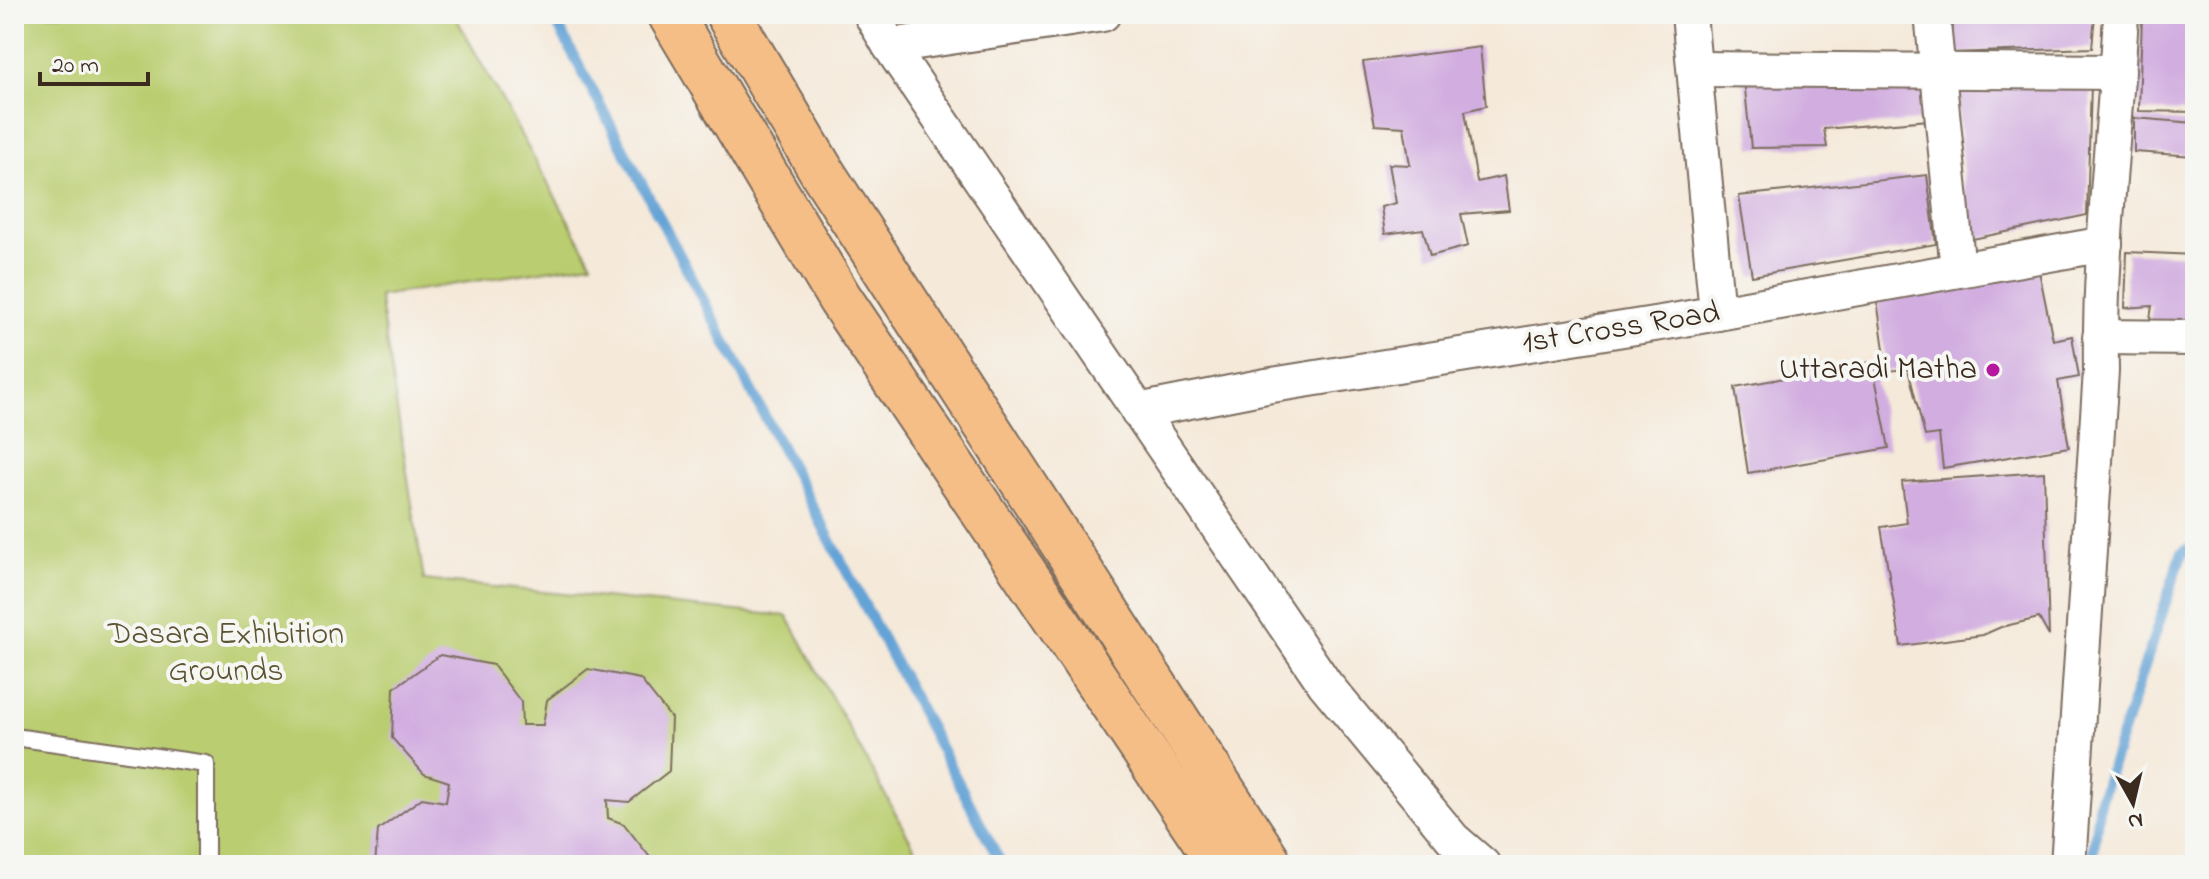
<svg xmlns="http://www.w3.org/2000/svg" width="2209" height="879" viewBox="0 0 2209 879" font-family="'Indie Flower',sans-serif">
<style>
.green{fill:#bacd70;stroke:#7a7c47;stroke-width:2}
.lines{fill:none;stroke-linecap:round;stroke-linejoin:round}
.stream{stroke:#64a3d6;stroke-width:11}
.building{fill:#d2aee0}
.service-casing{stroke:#7c6d5f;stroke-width:20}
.minor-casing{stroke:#7c6d5f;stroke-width:38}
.primary-casing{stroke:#7c6d5f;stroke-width:48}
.service{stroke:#fff;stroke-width:16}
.minor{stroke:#fff;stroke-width:34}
.primary{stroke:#f6be87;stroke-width:44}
.poi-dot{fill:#b5179e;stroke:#f6f6f2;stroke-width:3}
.labels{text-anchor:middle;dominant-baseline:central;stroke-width:8;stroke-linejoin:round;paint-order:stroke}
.street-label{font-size:32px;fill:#3b2a1e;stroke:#f6f6f2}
.poi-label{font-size:32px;fill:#3b2a1e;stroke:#f6f6f2;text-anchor:end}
.park-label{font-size:32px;fill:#5b5332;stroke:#f6f6f2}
</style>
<rect width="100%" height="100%" fill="#f6f6f2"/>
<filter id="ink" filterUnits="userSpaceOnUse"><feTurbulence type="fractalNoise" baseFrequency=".0125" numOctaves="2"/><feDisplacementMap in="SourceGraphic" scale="16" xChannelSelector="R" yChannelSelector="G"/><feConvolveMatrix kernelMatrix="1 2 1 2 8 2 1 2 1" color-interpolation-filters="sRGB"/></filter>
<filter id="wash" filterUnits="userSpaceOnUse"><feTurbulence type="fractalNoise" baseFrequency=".006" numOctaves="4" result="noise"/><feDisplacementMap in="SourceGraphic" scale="32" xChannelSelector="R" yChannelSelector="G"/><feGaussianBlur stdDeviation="1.8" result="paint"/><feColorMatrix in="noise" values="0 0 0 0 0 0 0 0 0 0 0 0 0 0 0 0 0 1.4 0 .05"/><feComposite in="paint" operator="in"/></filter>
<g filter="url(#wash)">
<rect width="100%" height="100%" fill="#f5e9d9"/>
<polygon class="green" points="14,14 454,14 592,263 379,296 424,580 787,616 924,865 14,865"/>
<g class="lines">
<g class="stream">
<polyline points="552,14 1002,865"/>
<polyline points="2092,865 2099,803 2182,553 2195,545"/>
</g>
</g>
<g id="blocks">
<g class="building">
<polygon points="1952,14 2095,14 2092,48 1951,53"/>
<polygon points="2142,14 2195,14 2195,112 2139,111"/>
<polygon points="1480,47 1486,106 1465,111 1477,182 1504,176 1509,210 1461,214 1468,246 1430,256 1423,229 1385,234 1381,207 1396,203 1389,164 1410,165 1404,127 1375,125 1363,62"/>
<polygon points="1926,75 1929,120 1824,129 1827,147 1751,148 1744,79"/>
<polygon points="1956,83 2091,85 2087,215 1968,240"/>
<polygon points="2134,118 2195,123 2195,156 2134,152"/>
<polygon points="1927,175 1936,244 1752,276 1739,196"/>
<polygon points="2127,252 2195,255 2195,331 2148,332 2152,306 2125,308"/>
<polygon points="2039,271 2053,340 2072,336 2079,377 2058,381 2069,447 1943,468 1939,434 1925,436 1908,369 1887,371 1877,300"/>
<polygon points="1872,362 1889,448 1748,473 1735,387"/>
<polygon points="2044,472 2049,636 2039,618 2001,627 1983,635 1901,646 1881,527 1907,523 1902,482"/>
<polygon points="440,655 493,665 521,702 522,725 543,725 547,700 588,669 640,679 671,718 669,771 629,802 607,800 608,818 624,824 656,865 375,865 378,830 422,798 446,802 449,782 424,774 392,738 394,688"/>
</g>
</g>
</g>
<g filter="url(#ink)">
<use href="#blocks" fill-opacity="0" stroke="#7c6d5f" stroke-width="2"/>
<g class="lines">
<g class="service-casing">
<polyline id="service" points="14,737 206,764 206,865"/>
</g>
<g class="minor-casing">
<g id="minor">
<polyline points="871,14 890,46 1325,684 1453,839 1483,865"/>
<polyline points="1689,14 1717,313"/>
<polyline points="1932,14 1958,270"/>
<polyline points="890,46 1103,14"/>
<polyline points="1696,69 2118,72"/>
<polyline points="2100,337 2195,338"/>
<polyline points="1138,411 1266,386 1673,321 2105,244"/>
<path d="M2068,865L2101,371C2099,252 2115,133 2121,14"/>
</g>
</g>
<g class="primary-casing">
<g id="primary">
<polyline points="670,14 840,299 1221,865"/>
<polyline points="728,14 824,175 1267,859 1267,865"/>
</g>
</g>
<use href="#service" class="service"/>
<use href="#minor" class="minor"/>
<use href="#primary" class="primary"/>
</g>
</g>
<circle class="poi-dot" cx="1993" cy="370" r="8"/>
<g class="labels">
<g class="street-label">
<text transform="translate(1621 329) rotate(-9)">1st Cross Road</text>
</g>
<g class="poi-label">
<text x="1977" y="370">Uttaradi Matha</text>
</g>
<g class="park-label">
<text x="226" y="635">Dasara Exhibition<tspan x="226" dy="37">Grounds</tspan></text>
</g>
</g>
<rect width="2209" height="879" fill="none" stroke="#f6f6f2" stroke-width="48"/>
<g transform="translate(2133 803) rotate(172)" stroke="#f6f6f2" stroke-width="6" paint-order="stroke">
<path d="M0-6L14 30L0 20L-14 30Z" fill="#3b2a1e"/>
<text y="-12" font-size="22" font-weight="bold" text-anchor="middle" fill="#3b2a1e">N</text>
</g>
<path d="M40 72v12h108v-12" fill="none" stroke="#3b2a1e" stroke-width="4"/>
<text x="52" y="72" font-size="24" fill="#3b2a1e" stroke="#f6f6f2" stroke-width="6" paint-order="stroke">20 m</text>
</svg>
